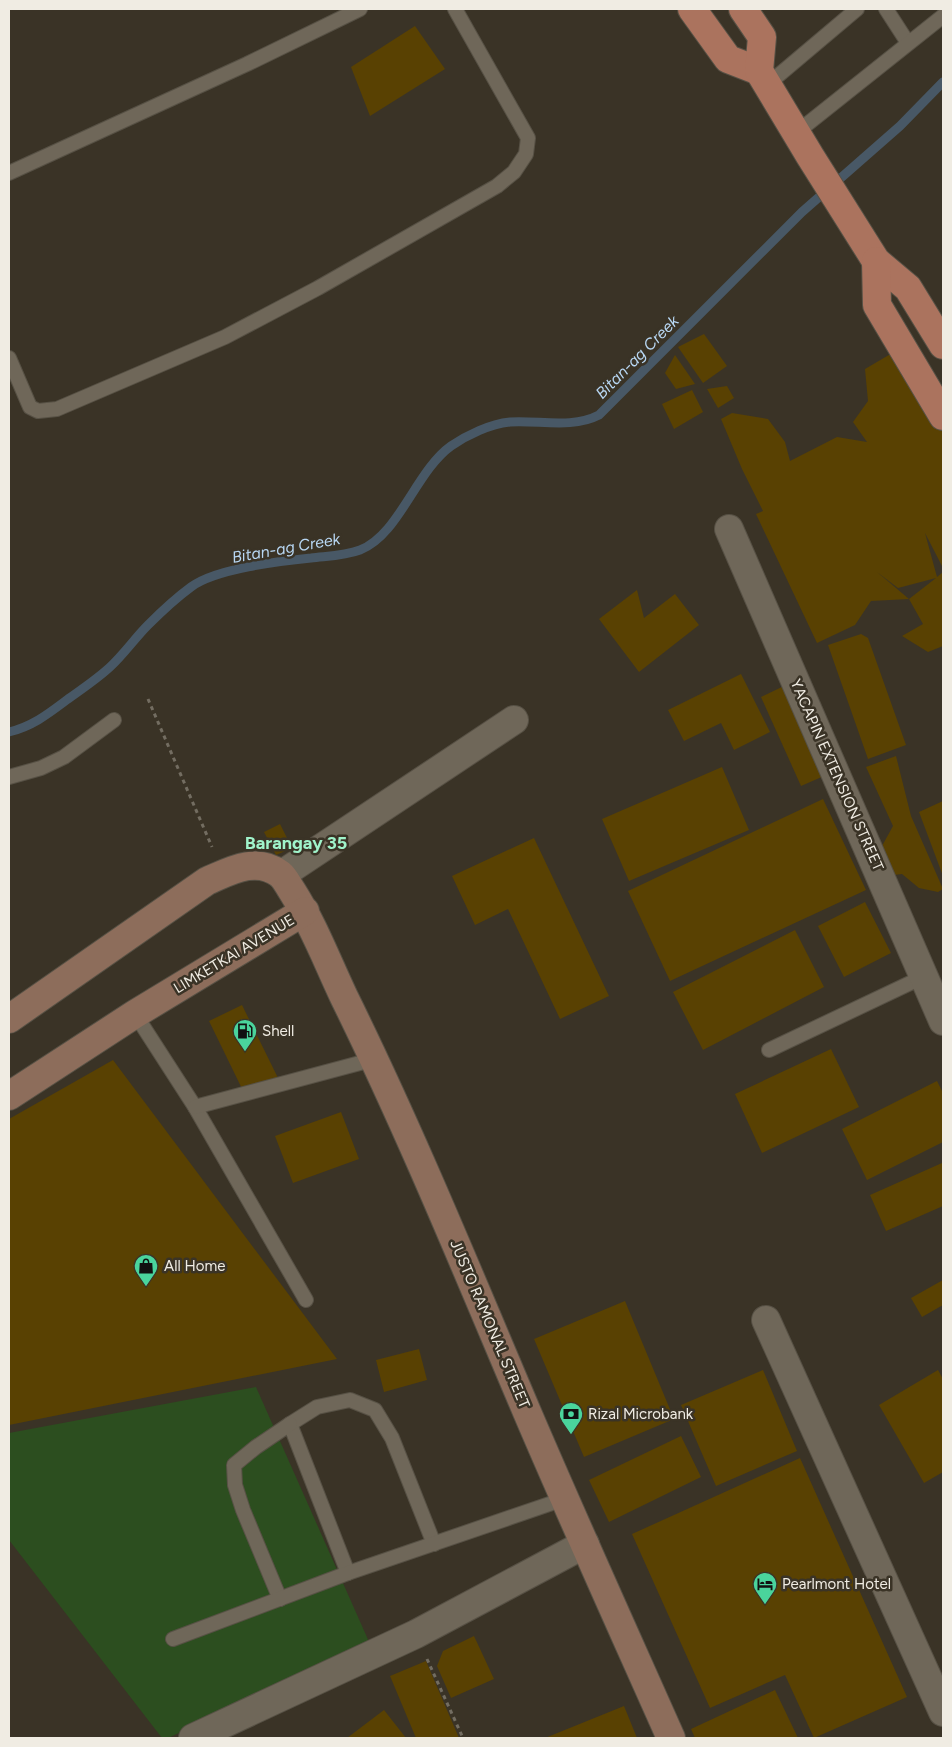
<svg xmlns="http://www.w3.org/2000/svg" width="952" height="1747" viewBox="0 0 952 1747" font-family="Figtree,sans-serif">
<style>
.green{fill:#2c4e1f}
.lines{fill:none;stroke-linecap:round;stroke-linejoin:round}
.stream{stroke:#485866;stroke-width:9}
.building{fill:#594102;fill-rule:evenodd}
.lane-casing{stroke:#575145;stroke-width:16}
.street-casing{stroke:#575145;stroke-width:30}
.secondary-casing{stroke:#575145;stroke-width:30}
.primary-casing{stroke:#575145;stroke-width:30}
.path{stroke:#736d61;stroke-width:3;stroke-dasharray:4 4;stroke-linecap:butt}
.lane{stroke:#6f6759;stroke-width:14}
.street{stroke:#6f6759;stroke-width:28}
.secondary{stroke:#8d6d5b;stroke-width:28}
.primary{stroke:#ab735e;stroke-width:28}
.labels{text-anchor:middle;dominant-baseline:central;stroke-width:5;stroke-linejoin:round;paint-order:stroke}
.street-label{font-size:15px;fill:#f0ece3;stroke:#3a3326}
.poi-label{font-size:15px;fill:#f0ece3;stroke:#3a3326;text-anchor:start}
.water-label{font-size:16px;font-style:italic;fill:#b8d7f3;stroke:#3a3326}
.quarter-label{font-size:18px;font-weight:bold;fill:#a0f4cb;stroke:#3a3326}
</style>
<rect width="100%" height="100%" fill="#3a3326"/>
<polygon class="green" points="256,1387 370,1644 168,1738 162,1738 9,1540 9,1433"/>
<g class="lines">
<path class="stream" d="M9,732C33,726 48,714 68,699C82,689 97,679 110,667C124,654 135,638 148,625C161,612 176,598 191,587C215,569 280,561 311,558C327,556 344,556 360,550C399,535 416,471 451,446C467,435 490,424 510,422C539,420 572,429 599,415L802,212L900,126L943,82"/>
</g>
<g class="building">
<polygon points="415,26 445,69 370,116 351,67"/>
<polygon points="704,334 727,366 703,383 678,347"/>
<path d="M894,352L943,429V568L925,533L937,577L943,572V646L928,652L902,636L923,624L909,599L871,601L855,625L817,643L756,514L763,511L742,469L721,419L732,413L768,419L785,442L790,461L837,437L867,442L853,422L868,401L865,369ZM877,572L898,588L936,578L909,599Z"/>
<polygon points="675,355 695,384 676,389 665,373"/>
<polygon points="727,386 734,398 718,408 707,389"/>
<polygon points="692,390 703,412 674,429 662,404"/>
<polygon points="637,590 644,618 675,594 699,625 639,672 599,619"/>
<polygon points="861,634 868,638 906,745 868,759 828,645"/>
<polygon points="741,674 770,732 734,750 721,723 684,741 668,710"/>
<polygon points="784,686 824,776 801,786 761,697"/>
<polygon points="896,756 911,816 943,889 938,892 919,888 902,874 894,875 882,846 893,826 866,767"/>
<polygon points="722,767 749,830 629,881 602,819"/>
<polygon points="823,799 866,890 670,981 628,891"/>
<polygon points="943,801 943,876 919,812"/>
<polygon points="280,824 292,848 276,855 264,832"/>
<polygon points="534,838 609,996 560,1019 508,909 475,925 452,876"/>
<polygon points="865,902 891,953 844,977 818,926"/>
<polygon points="795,930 824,987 703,1050 673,992"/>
<polygon points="242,1005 280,1082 247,1099 209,1021"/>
<polygon points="831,1049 859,1107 762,1153 735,1094"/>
<polygon points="113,1060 337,1359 9,1425 9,1119"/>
<polygon points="937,1081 943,1093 943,1142 867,1180 842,1129"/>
<polygon points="341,1112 359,1159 293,1183 275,1136"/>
<polygon points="942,1163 943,1167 943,1206 886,1231 870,1195"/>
<polygon points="943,1280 943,1305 922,1317 911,1298"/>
<polygon points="625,1301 674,1419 584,1457 534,1339"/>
<polygon points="419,1349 427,1380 384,1392 376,1360"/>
<polygon points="763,1370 797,1451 716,1486 681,1405"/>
<polygon points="938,1370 943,1379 943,1472 924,1483 879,1405"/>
<polygon points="681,1436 701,1477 609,1522 589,1480"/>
<polygon points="800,1458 907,1697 814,1738 785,1675 710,1708 632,1534"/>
<polygon points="474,1636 494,1679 451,1698 437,1666 443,1651"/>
<polygon points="426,1661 459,1738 416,1738 390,1676"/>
<polygon points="775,1690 798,1738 695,1738 691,1729"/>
<polygon points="624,1706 637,1738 545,1738"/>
<polygon points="384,1710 406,1738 347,1738"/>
</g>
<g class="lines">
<g class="lane-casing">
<g id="lane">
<polyline points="886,9 908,43"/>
<polyline points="767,85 857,9"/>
<polyline points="796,133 943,16"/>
<polyline points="9,173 247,64 360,9"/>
<polyline points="9,358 30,407 38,411 57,409 225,337 318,288 497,186 514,172 526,154 528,138 455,9"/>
<polyline points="9,777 41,768 64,757 114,720"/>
<polyline points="135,1014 195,1107 306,1300"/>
<polyline points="769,1050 925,976"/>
<polyline points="195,1107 375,1059"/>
<polyline points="348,1573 290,1424 317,1407 350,1400 375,1410 392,1438 434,1544"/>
<polyline points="280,1599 243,1510 235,1485 234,1465 256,1447 290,1424"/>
<polyline points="173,1639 348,1573 564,1499"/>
</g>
</g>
<g class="street-casing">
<g id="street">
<polyline points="729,529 943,1021"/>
<polyline points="281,875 514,720"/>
<polyline points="766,1320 943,1712"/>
<polyline points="193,1738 416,1634 585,1544"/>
</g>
</g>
<g class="secondary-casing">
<g id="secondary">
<path d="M9,1019L207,881C230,871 256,856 280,874C285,878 288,885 292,891C313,924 327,961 344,997C411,1133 468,1273 527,1412C574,1522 623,1630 671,1738"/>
<polyline points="9,1096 135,1014 305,911"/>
</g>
</g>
<g class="primary-casing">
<g id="primary">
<polyline points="692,9 728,59 759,71"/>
<polyline points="743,9 762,37 759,71 810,156 876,261 908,288 943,345"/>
<polyline points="876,261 877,305 943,416"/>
</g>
</g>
<g class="path">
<polyline points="148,699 212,847"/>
<polyline points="427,1659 463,1738"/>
</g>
<use href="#lane" class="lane"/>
<use href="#street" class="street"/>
<use href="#secondary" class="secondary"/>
<use href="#primary" class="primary"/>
</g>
<defs>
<g id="fuel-pin" transform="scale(1.25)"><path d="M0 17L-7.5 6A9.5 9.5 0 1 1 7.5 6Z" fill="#4ad49c" stroke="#3a3326"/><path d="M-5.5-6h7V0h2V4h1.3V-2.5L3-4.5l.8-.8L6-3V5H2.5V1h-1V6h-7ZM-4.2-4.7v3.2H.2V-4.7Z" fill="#111"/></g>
<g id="shop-pin" transform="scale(1.25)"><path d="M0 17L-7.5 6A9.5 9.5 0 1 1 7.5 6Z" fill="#4ad49c" stroke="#3a3326"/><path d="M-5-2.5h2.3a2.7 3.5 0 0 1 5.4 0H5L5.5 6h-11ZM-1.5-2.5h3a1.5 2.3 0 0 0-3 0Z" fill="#111"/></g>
<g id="bank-pin" transform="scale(1.25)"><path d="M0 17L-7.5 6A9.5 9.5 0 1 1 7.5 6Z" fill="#4ad49c" stroke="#3a3326"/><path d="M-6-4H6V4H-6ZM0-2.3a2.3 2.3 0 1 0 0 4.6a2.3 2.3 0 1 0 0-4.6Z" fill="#111"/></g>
<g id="hotel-pin" transform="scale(1.25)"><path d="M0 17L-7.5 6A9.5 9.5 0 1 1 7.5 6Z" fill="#4ad49c" stroke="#3a3326"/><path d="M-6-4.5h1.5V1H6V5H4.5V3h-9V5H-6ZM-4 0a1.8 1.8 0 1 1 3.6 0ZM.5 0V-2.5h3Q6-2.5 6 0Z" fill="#111"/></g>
</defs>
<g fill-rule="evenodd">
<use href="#fuel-pin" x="245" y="1031"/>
<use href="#shop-pin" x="146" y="1266"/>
<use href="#bank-pin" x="571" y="1414"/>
<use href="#hotel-pin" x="765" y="1584"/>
</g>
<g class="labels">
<g class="street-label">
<text transform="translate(837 775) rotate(66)">YACAPIN EXTENSION STREET</text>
<text transform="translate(234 954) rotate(-31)">LIMKETKAI AVENUE</text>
<text transform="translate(490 1324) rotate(67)">JUSTO RAMONAL STREET</text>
</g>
<g class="poi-label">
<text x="262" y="1031">Shell</text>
<text x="164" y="1266">All Home</text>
<text x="588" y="1414">Rizal Microbank</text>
<text x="782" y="1584">Pearlmont Hotel</text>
</g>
<g class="water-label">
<text transform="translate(637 357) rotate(-45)">Bitan-ag Creek</text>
<text transform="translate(286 548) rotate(-10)">Bitan-ag Creek</text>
</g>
<g class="quarter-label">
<text x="296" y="843">Barangay 35</text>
</g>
</g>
<rect width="952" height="1747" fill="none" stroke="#f0ece3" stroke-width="20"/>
</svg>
